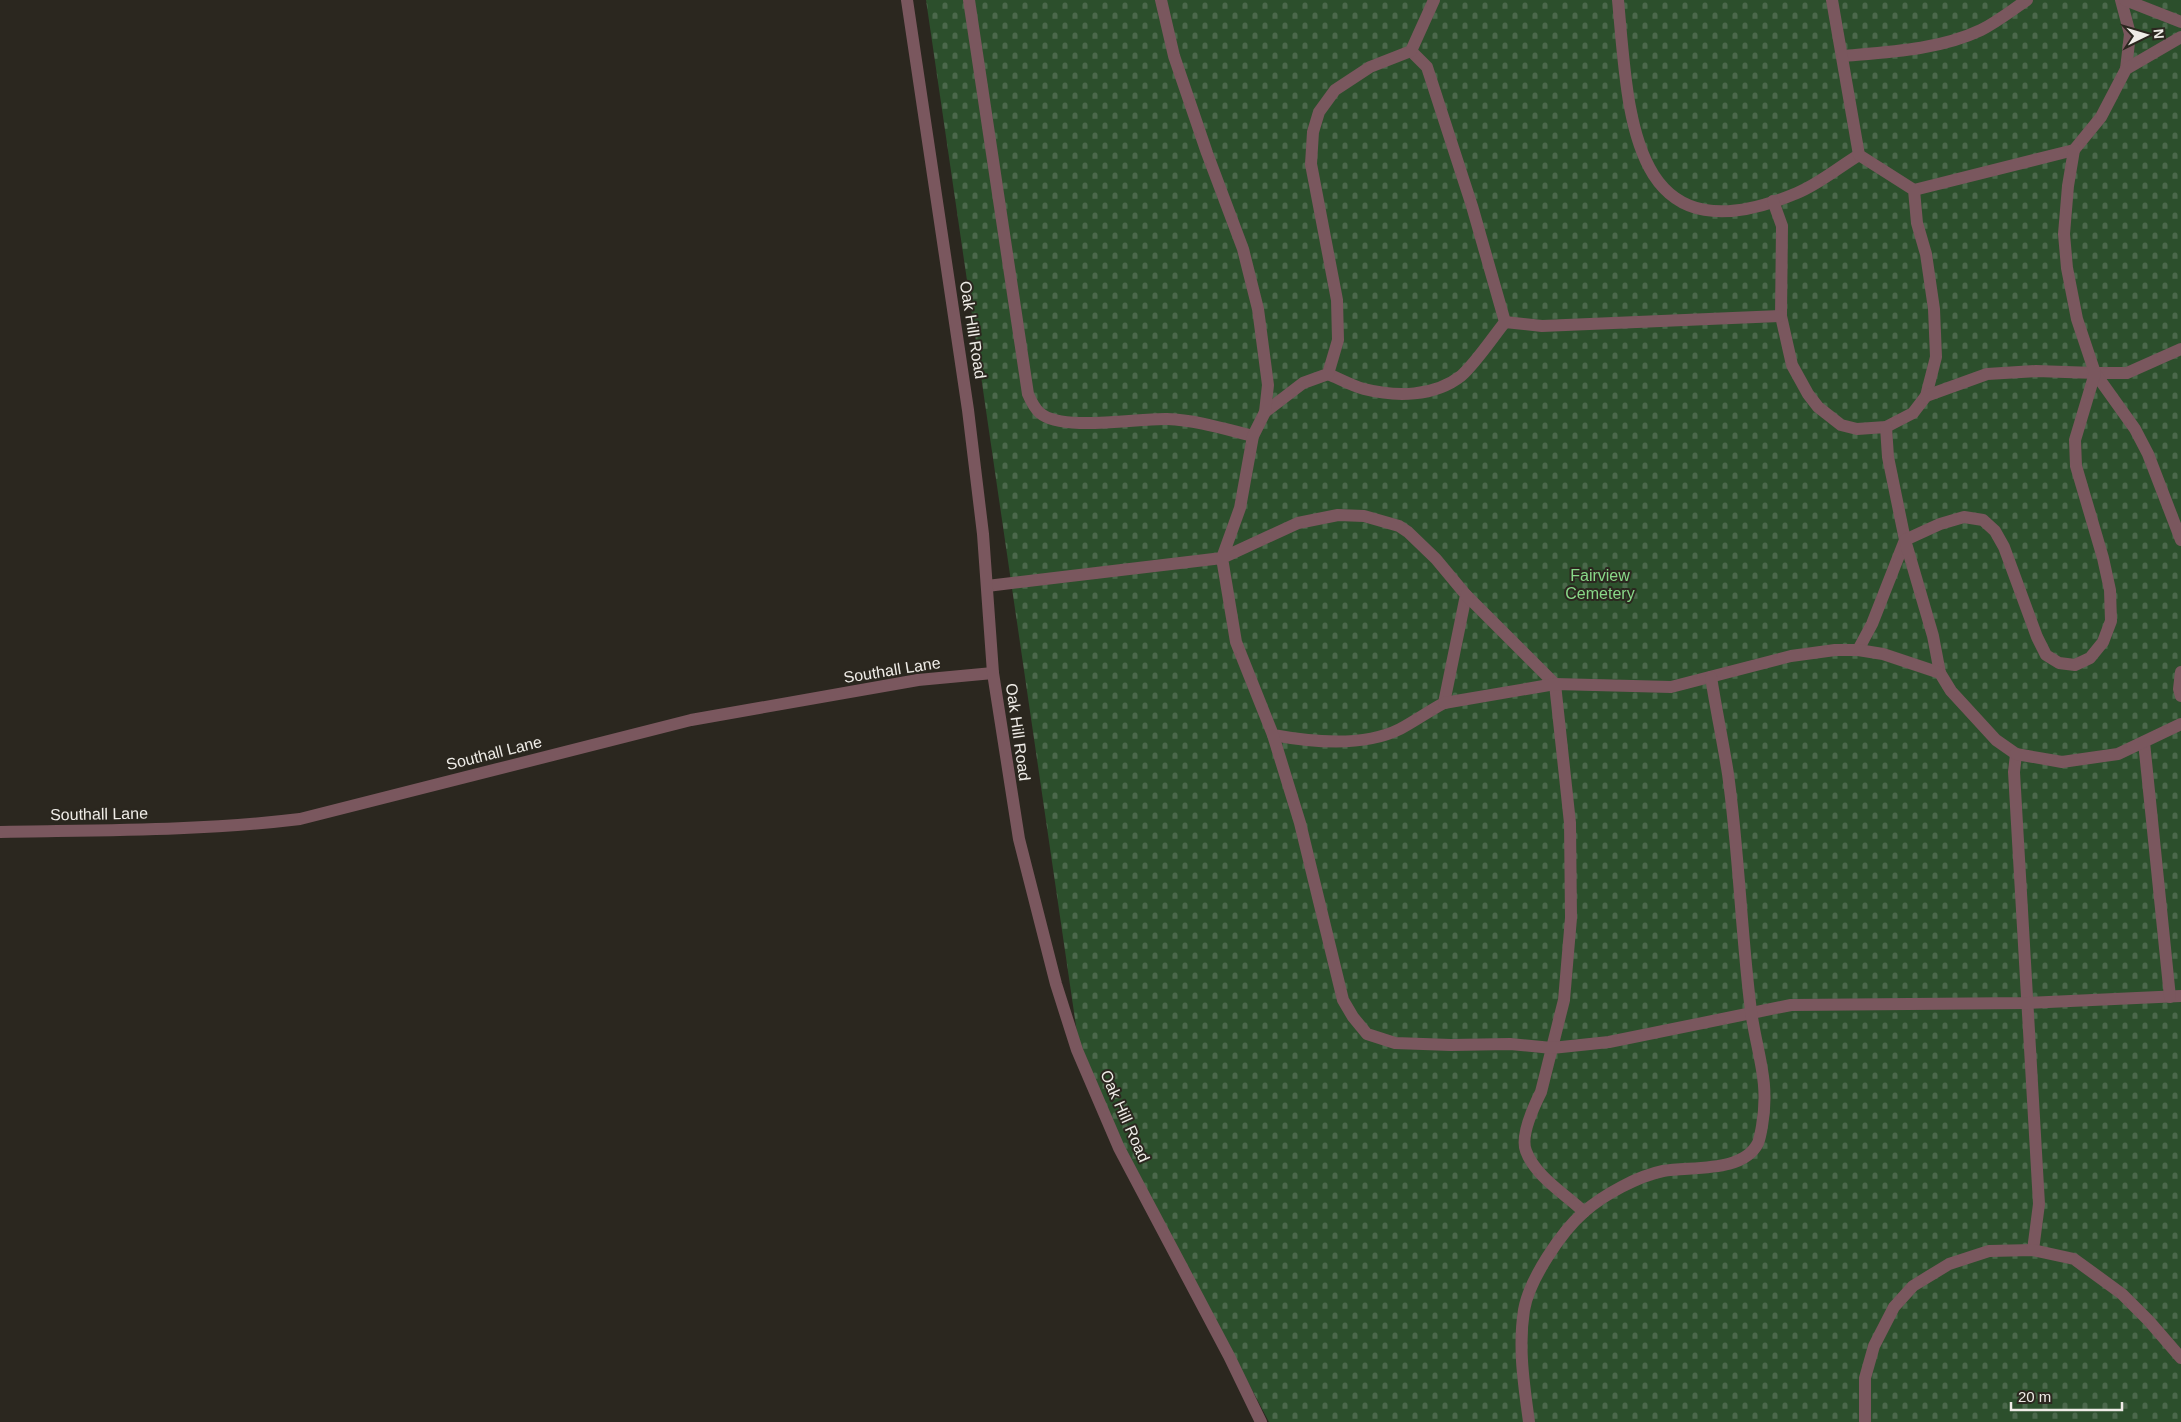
<svg xmlns="http://www.w3.org/2000/svg" width="2181" height="1422" viewBox="0 0 2181 1422" font-family="Arial,sans-serif">
<style>
.cemetery{fill:url(#cemetery-stones)}
.lines{fill:none;stroke-linecap:round;stroke-linejoin:round}
.service{stroke:#7a575e;stroke-width:12}
.minor{stroke:#7a575e;stroke-width:12}
.tertiary{stroke:#7a575e;stroke-width:12}
.labels{text-anchor:middle;dominant-baseline:central;stroke-width:4;stroke-linejoin:round;paint-order:stroke}
.street-label{font-size:16px;fill:#efece7;stroke:#2b271f}
.park-label{font-size:16px;fill:#89d888;stroke:#2b271f}
</style>
<defs>
<pattern id="cemetery-stones" width="16" height="16" patternUnits="userSpaceOnUse" patternTransform="scale(1.25)"><rect width="16" height="16" fill="#2c4f2c"/><path d="M2 7V4a2 2 0 0 1 4 0v3zM10 15v-3a2 2 0 0 1 4 0v3z" fill="#4b684b"/></pattern>
</defs>
<rect width="100%" height="100%" fill="#2b271f"/>
<polygon class="cemetery" points="926,0 2181,0 2181,1422 1269,1422 1082,1067"/>
<g class="lines">
<g class="service">
<path d="M969,0L1028,394C1031,401 1034,408 1040,413C1062,432 1137,418 1167,419C1196,420 1225,429 1253,436"/>
<path d="M1618,0C1629,118 1630,263 1797,193C1819,184 1839,167 1859,155"/>
<polyline points="2121,0 2130,34 2126,69"/>
<polyline points="2125,0 2181,22"/>
<path d="M1842,56C1888,52 1939,50 1981,30C1997,22 2012,10 2027,0"/>
<polyline points="1914,190 2074,150 2101,117 2126,69 2181,37"/>
<polyline points="1773,201 1782,226 1781,316 1792,365 1808,394 1818,407 1841,425 1857,429 1886,427 1913,413 1926,396 1936,357 1934,309 1926,254 1917,223 1914,190 1859,155 1832,0"/>
<polyline points="1505,322 1542,326 1781,316"/>
<polyline points="2095,373 2127,373 2181,349"/>
<path d="M1328,374C1340,379 1352,386 1364,389C1396,397 1434,397 1461,376C1475,364 1493,337 1505,322L1472,206L1427,67L1411,51"/>
<polyline points="1926,396 1987,374 2036,371 2095,373 2135,429 2148,454 2181,540"/>
<polyline points="1265,412 1303,383 1328,374 1338,340 1337,300 1311,164 1313,132 1319,112 1335,90 1370,67 1411,51 1434,0"/>
<path d="M987,586L1222,558L1298,523L1338,515L1364,516L1399,526L1408,532L1436,559L1466,595L1444,703C1429,711 1415,721 1400,729C1364,747 1311,742 1273,735L1236,642L1222,558L1240,508L1253,436L1265,412L1268,385L1258,309L1243,249L1207,153L1174,56L1161,0"/>
<path d="M1466,595L1555,684L1570,823L1571,918L1564,1000L1541,1092C1534,1106 1520,1136 1526,1151C1535,1176 1565,1194 1584,1212"/>
<polyline points="1858,650 1872,624 1905,540 1888,457 1886,427"/>
<polyline points="2181,672 2179,689 2181,696"/>
<polyline points="1940,673 1933,636 1905,540 1940,524 1964,517 1983,520 1995,531 2004,547 2037,637 2046,655 2059,663 2075,665 2090,658 2103,642 2111,621 2110,590 2103,558 2076,466 2075,440 2095,373 2077,319 2067,268 2064,234 2068,186 2074,150"/>
<polyline points="1444,703 1555,684 1671,687 1791,656 1835,650 1858,650 1883,654 1940,673 1951,691 1996,740 2016,754 2014,772 2039,1204 2033,1250"/>
<polyline points="1273,735 1300,823 1343,1000 1353,1017 1367,1034 1395,1043 1451,1045 1510,1044 1552,1048 1609,1042 1791,1005 2028,1003 2181,996"/>
<polyline points="2144,742 2170,997"/>
<polyline points="2016,754 2062,762 2118,754 2181,724"/>
<path d="M1529,1422C1524,1385 1518,1348 1524,1310C1529,1280 1561,1232 1584,1212C1603,1195 1638,1176 1663,1171C1692,1166 1743,1173 1758,1143C1760,1138 1761,1132 1762,1126C1770,1081 1757,1054 1751,1011C1741,932 1739,853 1728,774C1723,742 1716,709 1711,677"/>
<polyline points="1865,1422 1865,1378 1874,1346 1894,1307 1913,1286 1949,1264 1989,1251 2033,1250 2074,1259 2122,1294 2149,1321 2181,1358"/>
</g>
<path class="minor" d="M0,832C100,830 201,831 300,819L691,720L918,680L993,673"/>
<polyline class="tertiary" points="907,0 968,410 983,534 993,673 1019,839 1056,984 1077,1050 1119,1148 1229,1356 1261,1422"/>
</g>
<g class="labels">
<g class="street-label">
<text transform="translate(973 330) rotate(81)">Oak Hill Road</text>
<text transform="translate(892 670) rotate(-9)">Southall Lane</text>
<text transform="translate(1018 732) rotate(82)">Oak Hill Road</text>
<text transform="translate(494 753) rotate(-14)">Southall Lane</text>
<text transform="translate(99 814) rotate(-1)">Southall Lane</text>
<text transform="translate(1125 1116) rotate(66)">Oak Hill Road</text>
</g>
<g class="park-label">
<text x="1600" y="575">Fairview<tspan x="1600" dy="18">Cemetery</tspan></text>
</g>
</g>
<g transform="translate(2146 35) rotate(85)" stroke="#2b271f" stroke-width="4" paint-order="stroke">
<path d="M0-4L9 19L0 12L-9 19Z" fill="#efece7"/>
<text y="-8" font-size="14" font-weight="bold" text-anchor="middle" fill="#efece7">N</text>
</g>
<path d="M2011 1402v8h111v-8" fill="none" stroke="#efece7" stroke-width="2.5"/>
<text x="2018" y="1402" font-size="15" fill="#efece7" stroke="#2b271f" stroke-width="4" paint-order="stroke">20 m</text>
</svg>
